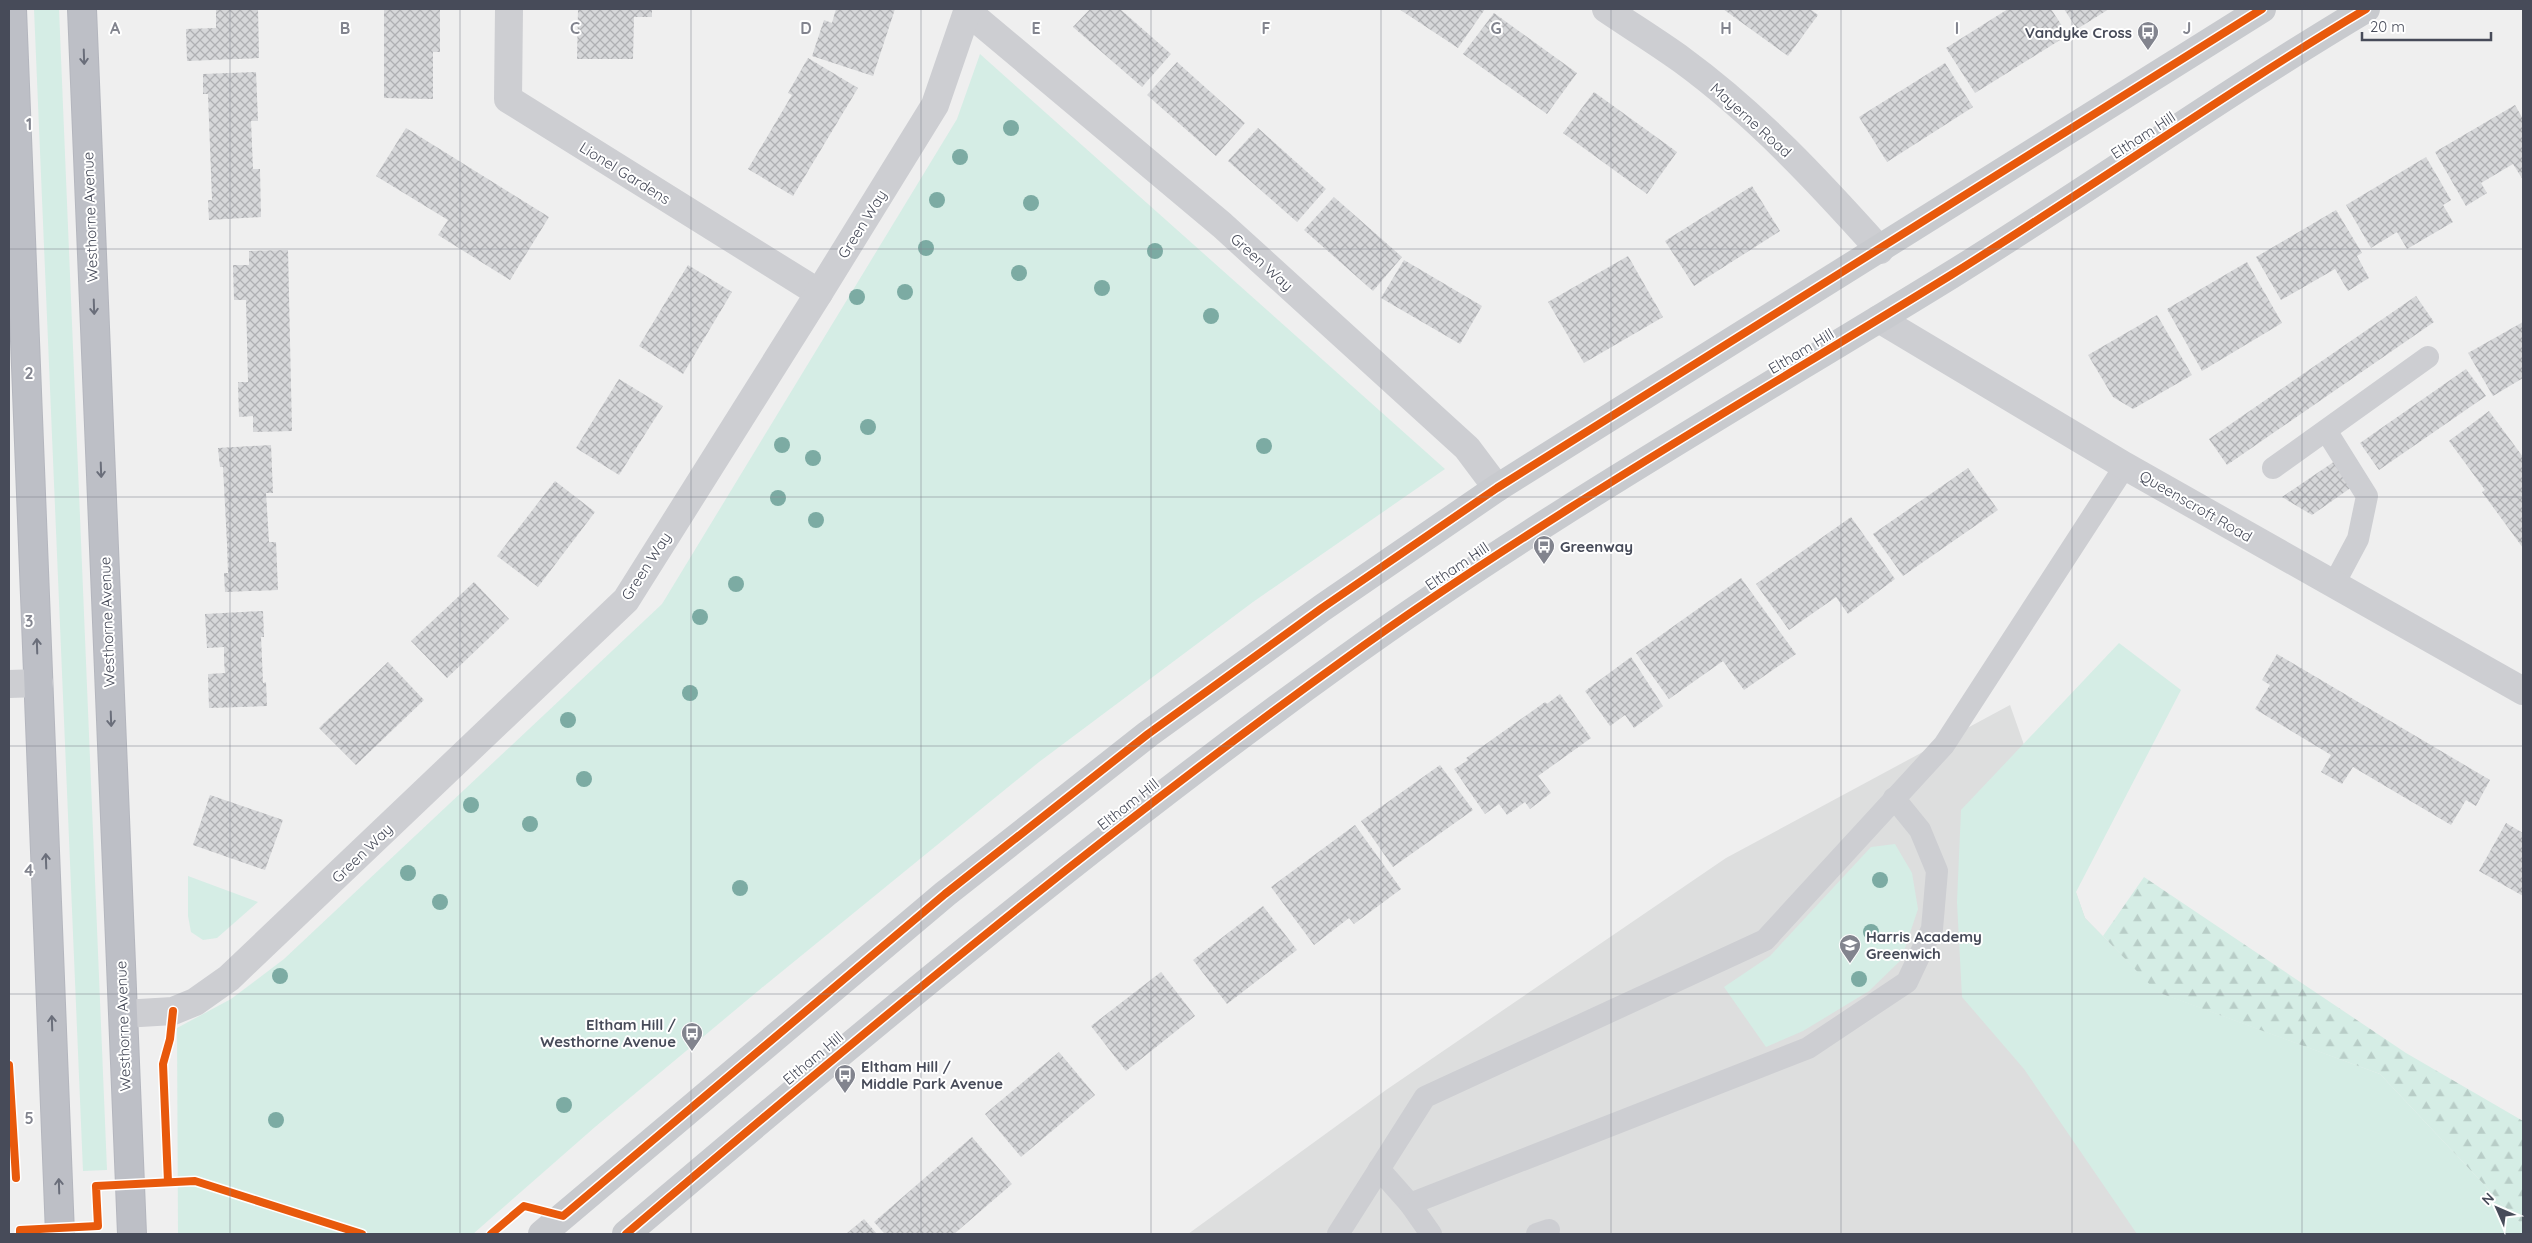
<svg xmlns="http://www.w3.org/2000/svg" width="2532" height="1243" viewBox="0 0 2532 1243" font-family="Quicksand,sans-serif">
<style>
.education{fill:#dddede}
.green{fill:#d5ede5}
.forest{fill:url(#forest-firs)}
.building{fill:url(#building-cross-hatch)}
.lines{fill:none;stroke-linecap:round;stroke-linejoin:round}
.highway-casing{stroke:#b4b6be;stroke-width:30}
.lane{stroke:#cdced2;stroke-width:22}
.street{stroke:#cdced2;stroke-width:28}
.primary{stroke:#c8cace;stroke-width:28}
.highway{stroke:#bdbfc6;stroke-width:28}
.cycleway-casing{stroke:#fff;stroke-width:11}
.cycleway{stroke:#e8590c;stroke-width:8}
.tree{fill:#7caba3}
.oneway{stroke:#6a6e7a}
.grid{fill:none;stroke:#82848e;stroke-width:1;stroke-opacity:0.55}
.labels{text-anchor:middle;dominant-baseline:central;stroke-width:4;stroke-linejoin:round;paint-order:stroke}
.poi-label{font-size:15px;font-weight:bold;fill:#474b59;stroke:#fff;text-anchor:start}
.street-label{font-size:15px;fill:#474b59;stroke:#fff}
.grid-label{font-size:16px;text-anchor:middle;font-weight:bold;fill:#82848e;stroke:#fff;stroke-width:4;stroke-linejoin:round;paint-order:stroke}
</style>
<defs>
<pattern id="forest-firs" width="22" height="20" patternUnits="userSpaceOnUse" patternTransform="scale(1.25)"><rect width="22" height="20" fill="#d5ede5"/><path d="M5 1l3.5 6h-7zM16 11l3.5 6h-7z" fill="#b8cdc7"/></pattern>
<pattern id="building-cross-hatch" width="8" height="8" patternUnits="userSpaceOnUse" patternTransform="scale(1.25)"><rect width="8" height="8" fill="#d6d7d9"/><path d="M0 0l8 8M0 8l8-8" fill="none" stroke="#afb0b3"/></pattern>
</defs>
<rect width="100%" height="100%" fill="#efefef"/>
<polygon class="education" points="2010,705 2085,918 2157,992 2523,1226 2523,1234 1188,1234 1386,1090 1726,858"/>
<g class="green">
<polygon points="34,9 59,9 107,1170 83,1171"/>
<polygon points="980,54 1445,469 1253,602 1039,762 758,991 595,1127 473,1234 178,1234 177,1028 231,999 284,959 662,604 957,119"/>
<polygon points="2119,643 2181,690 2076,892 2085,918 2158,992 2380,1074 2523,1226 2523,1234 2137,1234 2024,1069 1962,997 1957,902 1961,810"/>
<polygon points="1895,844 1912,873 1918,909 1901,960 1869,991 1803,1031 1766,1047 1724,987 1770,956 1871,847"/>
<polygon points="188,876 258,902 217,938 203,940 191,932 188,916"/>
</g>
<polygon class="forest" points="2144,877 2406,1053 2523,1121 2523,1226 2380,1074 2157,992 2103,936"/>
<g class="building">
<polygon points="216,9 258,9 259,58 187,61 186,29 216,28"/>
<polygon points="384,9 440,9 440,52 433,52 433,99 384,98"/>
<polygon points="578,9 652,9 652,17 634,17 633,59 577,59"/>
<polygon points="836,9 895,9 873,76 812,56 824,20 832,23"/>
<polygon points="1090,9 1120,9 1171,54 1142,87 1073,27"/>
<polygon points="1399,9 1485,9 1458,48"/>
<polygon points="1723,9 1810,9 1818,15 1788,56"/>
<polygon points="2008,9 2051,9 2068,35 1975,93 1946,48"/>
<polygon points="2064,9 2109,9 2077,29"/>
<polygon points="1494,13 1577,73 1547,114 1463,54"/>
<polygon points="808,58 858,88 793,196 748,169 792,95 788,93"/>
<polygon points="1177,62 1245,123 1216,156 1147,95"/>
<polygon points="1945,63 1973,107 1887,162 1859,117"/>
<polygon points="256,72 258,121 251,121 253,169 260,169 261,217 209,220 208,200 212,200 208,94 203,94 203,74"/>
<polygon points="1594,92 1677,152 1647,194 1563,133"/>
<polygon points="2515,105 2523,119 2523,180 2513,164 2481,183 2487,193 2466,206 2435,152"/>
<polygon points="406,128 549,217 510,280 438,235 448,220 376,176"/>
<polygon points="1258,128 1326,189 1297,222 1228,161"/>
<polygon points="2426,157 2451,200 2443,205 2453,222 2407,249 2397,232 2371,248 2346,205"/>
<polygon points="1752,186 1780,231 1694,286 1665,241"/>
<polygon points="1334,197 1402,257 1373,291 1304,230"/>
<polygon points="2336,210 2362,253 2357,256 2369,278 2348,291 2335,269 2281,300 2256,257"/>
<polygon points="288,250 292,431 253,432 253,416 239,417 238,382 248,382 246,300 234,300 233,265 249,265 249,251"/>
<polygon points="1628,256 1663,317 1584,363 1548,302"/>
<polygon points="1404,260 1482,306 1460,344 1381,298"/>
<polygon points="2247,262 2282,323 2202,371 2167,309"/>
<polygon points="688,265 732,292 683,374 639,346"/>
<polygon points="2416,296 2434,322 2227,465 2209,439"/>
<polygon points="2157,315 2192,375 2133,409 2113,397 2088,355"/>
<polygon points="2523,322 2523,378 2493,396 2468,353"/>
<polygon points="2466,369 2486,396 2379,470 2360,443"/>
<polygon points="619,379 663,406 619,475 576,448"/>
<polygon points="2489,411 2523,457 2523,548 2482,492 2485,490 2449,441"/>
<polygon points="271,445 273,493 266,493 269,542 276,542 278,590 225,592 224,573 228,573 227,544 223,467 220,467 218,448"/>
<polygon points="2335,461 2352,487 2312,515 2282,497"/>
<polygon points="1968,468 1998,510 1903,576 1873,534"/>
<polygon points="555,481 595,512 538,587 497,556"/>
<polygon points="1851,517 1895,579 1848,614 1836,597 1789,630 1756,584"/>
<polygon points="1741,578 1796,654 1744,690 1723,661 1669,699 1636,653"/>
<polygon points="474,582 509,619 447,678 411,641"/>
<polygon points="263,611 264,637 261,637 262,659 263,683 266,682 267,706 209,708 208,674 225,673 224,661 224,647 207,648 205,614"/>
<polygon points="2277,654 2490,780 2476,806 2466,800 2451,825 2353,767 2342,784 2321,772 2331,755 2255,709 2270,685 2262,680"/>
<polygon points="1631,657 1663,706 1634,728 1625,715 1610,726 1585,691"/>
<polygon points="388,662 424,700 356,765 319,728"/>
<polygon points="1560,694 1591,738 1538,776 1551,793 1530,809 1525,802 1507,815 1499,804 1485,814 1454,769 1468,760 1466,758 1545,702 1547,704"/>
<polygon points="1440,765 1473,810 1393,867 1361,821"/>
<polygon points="210,795 283,820 265,870 193,845"/>
<polygon points="2506,823 2523,833 2523,896 2479,871"/>
<polygon points="1355,825 1401,889 1354,924 1349,918 1314,945 1271,887"/>
<polygon points="1263,906 1297,950 1227,1004 1193,960"/>
<polygon points="1161,972 1195,1016 1126,1071 1091,1026"/>
<polygon points="1059,1052 1095,1095 1021,1157 985,1114"/>
<polygon points="972,1137 1012,1184 954,1234 885,1234 874,1222"/>
<polygon points="864,1219 877,1234 846,1234"/>
</g>
<g class="lines">
<g class="highway-casing">
<g id="highway">
<polyline points="12,9 60,1234"/>
<polyline points="82,9 132,1234"/>
</g>
</g>
<g class="lane">
<polyline points="2327,432 2367,496 2358,539 2334,584"/>
<polyline points="2273,468 2428,357"/>
<polyline points="1379,1169 1410,1204 1808,1048 1907,982 1932,929 1937,871 1920,830 1894,798"/>
<polyline points="1410,1204 1431,1234"/>
<polyline points="1338,1234 1425,1097 1765,940 1944,745 2125,466"/>
<polyline points="1537,1234 1549,1230"/>
</g>
<g class="street">
<polyline points="509,9 508,99 819,293"/>
<path d="M1606,9C1631,26 1657,42 1682,60C1756,114 1819,182 1880,250"/>
<polyline points="967,11 1222,225 1467,448 1497,488"/>
<polyline points="1879,319 2125,466 2523,691"/>
<polyline points="9,684 39,683"/>
<polyline points="123,1014 173,1011 195,1002 229,978 626,600 819,293 935,105 968,9"/>
</g>
<g class="primary">
<polyline points="542,1234 945,894 1148,734 1322,608 1497,488 2262,9"/>
<path d="M626,1234C860,1035 1096,838 1345,659C1539,519 1748,400 1951,275C2091,188 2225,93 2366,9"/>
</g>
<use href="#highway" class="highway"/>
<g class="cycleway-casing">
<g id="cycleway">
<polyline points="9,1065 16,1178"/>
<polyline points="168,1182 163,1064 170,1039 173,1011"/>
<polyline points="20,1234 20,1230 98,1226 96,1186 195,1181 362,1234"/>
<polyline points="491,1234 524,1206 563,1216 945,894 1148,734 1322,608 1497,488 2262,9"/>
<path d="M626,1234C860,1035 1096,838 1345,659C1539,519 1748,400 1951,275C2091,188 2225,93 2366,9"/>
</g>
</g>
<use href="#cycleway" class="cycleway"/>
</g>
<g class="tree">
<circle cx="1011" cy="128" r="8"/>
<circle cx="960" cy="157" r="8"/>
<circle cx="937" cy="200" r="8"/>
<circle cx="1031" cy="203" r="8"/>
<circle cx="926" cy="248" r="8"/>
<circle cx="1155" cy="251" r="8"/>
<circle cx="1019" cy="273" r="8"/>
<circle cx="1102" cy="288" r="8"/>
<circle cx="905" cy="292" r="8"/>
<circle cx="857" cy="297" r="8"/>
<circle cx="1211" cy="316" r="8"/>
<circle cx="868" cy="427" r="8"/>
<circle cx="782" cy="445" r="8"/>
<circle cx="1264" cy="446" r="8"/>
<circle cx="813" cy="458" r="8"/>
<circle cx="778" cy="498" r="8"/>
<circle cx="816" cy="520" r="8"/>
<circle cx="736" cy="584" r="8"/>
<circle cx="700" cy="617" r="8"/>
<circle cx="690" cy="693" r="8"/>
<circle cx="568" cy="720" r="8"/>
<circle cx="584" cy="779" r="8"/>
<circle cx="471" cy="805" r="8"/>
<circle cx="530" cy="824" r="8"/>
<circle cx="408" cy="873" r="8"/>
<circle cx="1880" cy="880" r="8"/>
<circle cx="740" cy="888" r="8"/>
<circle cx="440" cy="902" r="8"/>
<circle cx="1871" cy="932" r="8"/>
<circle cx="280" cy="976" r="8"/>
<circle cx="1859" cy="979" r="8"/>
<circle cx="564" cy="1105" r="8"/>
<circle cx="276" cy="1120" r="8"/>
</g>
<defs><path id="oneway-shaft" d="M-6 0H5M1.5-3L5.5 0L1.5 3" fill="none" stroke-width="1.6" stroke-linecap="round" stroke-linejoin="round" transform="scale(1.25)"/></defs>
<g class="oneway">
<use href="#oneway-shaft" transform="translate(84 57) rotate(88)"/>
<use href="#oneway-shaft" transform="translate(94 307) rotate(88)"/>
<use href="#oneway-shaft" transform="translate(101 470) rotate(88)"/>
<use href="#oneway-shaft" transform="translate(37 646) rotate(-92)"/>
<use href="#oneway-shaft" transform="translate(111 719) rotate(88)"/>
<use href="#oneway-shaft" transform="translate(46 861) rotate(-92)"/>
<use href="#oneway-shaft" transform="translate(52 1023) rotate(-92)"/>
<use href="#oneway-shaft" transform="translate(59 1186) rotate(-92)"/>
</g>
<path class="grid" d="M230,9V1234M460,9V1234M691,9V1234M921,9V1234M1151,9V1234M1381,9V1234M1611,9V1234M1841,9V1234M2072,9V1234M2302,9V1234M9,249H2523M9,497H2523M9,746H2523M9,994H2523"/>
<defs>
<g id="bus-pin" transform="scale(1.125)"><path d="M0 17L-7.5 6A9.5 9.5 0 1 1 7.5 6Z" fill="#82848e" stroke="#fff"/><path d="M-5-6H5V4H4V6H2V4H-2V6H-4V4H-5ZM-3.5-4V0h7V-4ZM-3.5 1.2v1.5H-2V1.2ZM2 1.2v1.5H3.5V1.2Z" fill="#fff"/></g>
<g id="school-pin" transform="scale(1.125)"><path d="M0 17L-7.5 6A9.5 9.5 0 1 1 7.5 6Z" fill="#82848e" stroke="#fff"/><path d="M0-5L7-2L0 1L-7-2ZM-4 1L0 2.5L4 1V4Q0 6-4 4Z" fill="#fff"/></g>
</defs>
<g fill-rule="evenodd">
<use href="#bus-pin" x="2148" y="32"/>
<use href="#bus-pin" x="1544" y="546"/>
<use href="#school-pin" x="1850" y="945"/>
<use href="#bus-pin" x="692" y="1033"/>
<use href="#bus-pin" x="845" y="1075"/>
</g>
<g class="labels">
<g class="poi-label">
<text x="2132" y="32" text-anchor="end">Vandyke Cross</text>
<text x="1560" y="546">Greenway</text>
<text x="1866" y="936">Harris Academy<tspan x="1866" dy="17">Greenwich</tspan></text>
<text x="676" y="1024" text-anchor="end">Eltham Hill /<tspan x="676" dy="17">Westhorne Avenue</tspan></text>
<text x="861" y="1066">Eltham Hill /<tspan x="861" dy="17">Middle Park Avenue</tspan></text>
</g>
<g class="street-label">
<text transform="translate(1751 120) rotate(42)">Mayerne Road</text>
<text transform="translate(2143 135) rotate(-33)">Eltham Hill</text>
<text transform="translate(625 173) rotate(32)">Lionel Gardens</text>
<text transform="translate(90 217) rotate(-92)">Westhorne Avenue</text>
<text transform="translate(862 224) rotate(-58)">Green Way</text>
<text transform="translate(1262 262) rotate(42)">Green Way</text>
<text transform="translate(1801 351) rotate(-31)">Eltham Hill</text>
<text transform="translate(2196 506) rotate(30)">Queenscroft Road</text>
<text transform="translate(646 566) rotate(-57)">Green Way</text>
<text transform="translate(1457 566) rotate(-34)">Eltham Hill</text>
<text transform="translate(107 622) rotate(-92)">Westhorne Avenue</text>
<text transform="translate(1128 804) rotate(-38)">Eltham Hill</text>
<text transform="translate(362 853) rotate(-44)">Green Way</text>
<text transform="translate(123 1026) rotate(-92)">Westhorne Avenue</text>
<text transform="translate(813 1058) rotate(-40)">Eltham Hill</text>
</g>
</g>
<g class="grid-label">
<text x="115" y="34">A</text>
<text x="345" y="34">B</text>
<text x="575" y="34">C</text>
<text x="806" y="34">D</text>
<text x="1036" y="34">E</text>
<text x="1266" y="34">F</text>
<text x="1496" y="34">G</text>
<text x="1726" y="34">H</text>
<text x="1957" y="34">I</text>
<text x="2187" y="34">J</text>
<text x="29" y="130">1</text>
<text x="29" y="379">2</text>
<text x="29" y="627">3</text>
<text x="29" y="876">4</text>
<text x="29" y="1124">5</text>
</g>
<rect width="2532" height="1243" fill="none" stroke="#474b59" stroke-width="20"/>
<g transform="translate(2497 1208) rotate(315)" stroke="#ffffff" stroke-width="4" paint-order="stroke">
<path d="M0-4L9 19L0 12L-9 19Z" fill="#474b59"/>
<text y="-8" font-size="14" font-weight="bold" text-anchor="middle" fill="#474b59">N</text>
</g>
<path d="M2362 32v8h129v-8" fill="none" stroke="#474b59" stroke-width="2.5"/>
<text x="2370" y="32" font-size="15" fill="#474b59" stroke="#ffffff" stroke-width="4" paint-order="stroke">20 m</text>
</svg>
